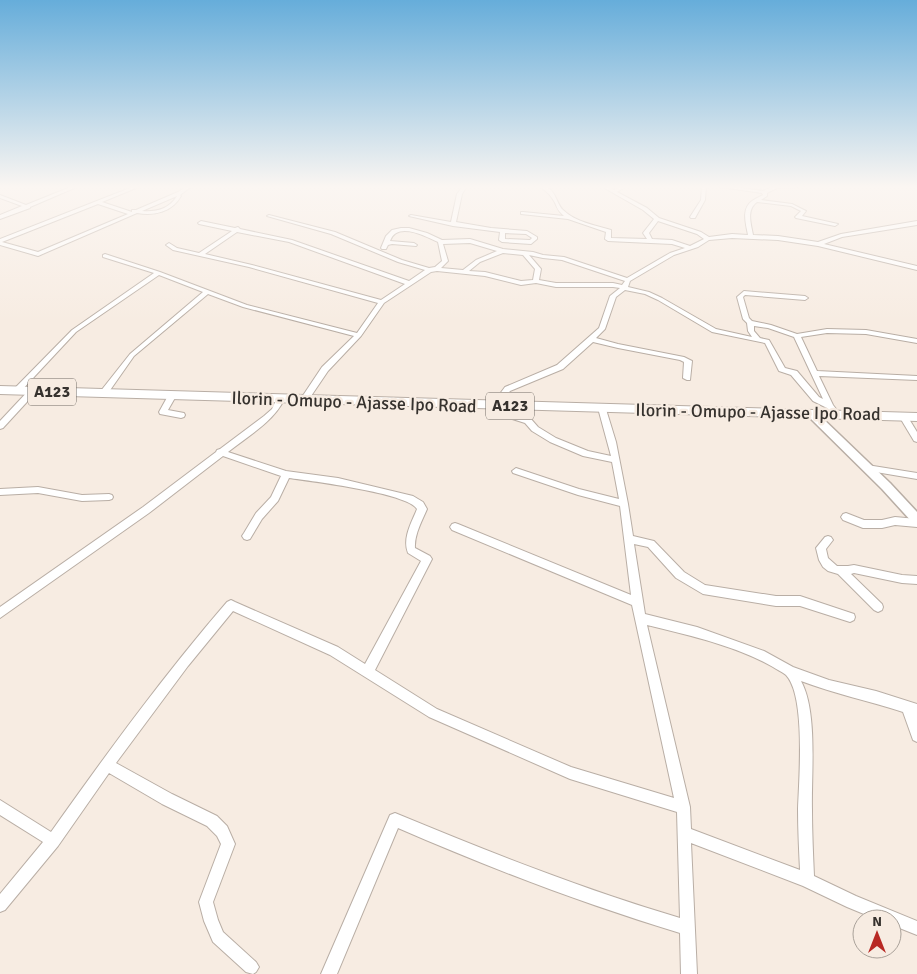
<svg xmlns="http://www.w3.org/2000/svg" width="917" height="974" viewBox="0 0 917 974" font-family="Signika,sans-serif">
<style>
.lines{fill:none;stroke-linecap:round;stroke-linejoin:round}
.minor-casing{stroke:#b9aea5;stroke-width:2}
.tertiary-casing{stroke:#b9aea5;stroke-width:3}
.trunk-casing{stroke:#b9aea5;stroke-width:2}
.minor{fill:#fff;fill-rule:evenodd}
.tertiary{fill:#fff;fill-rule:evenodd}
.trunk{fill:#fff;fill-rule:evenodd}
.labels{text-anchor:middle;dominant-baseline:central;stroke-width:5;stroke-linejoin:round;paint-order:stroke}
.shield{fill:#f7ece2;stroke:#706a64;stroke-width:1}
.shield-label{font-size:16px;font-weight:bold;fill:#36322e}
.street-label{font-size:18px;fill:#36322e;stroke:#f7ece2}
</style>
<rect width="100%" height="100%" fill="#f7ece2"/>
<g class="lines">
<g class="minor-casing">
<g id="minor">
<polygon points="73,186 79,186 30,207 30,208 0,219 0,215 22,206 0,198 0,195 26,205"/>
<path d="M135,186H141L102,202L132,212V210H136L178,192L187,186H192L180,195L181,196C172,212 155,216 137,213L38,256L0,245V239ZM177,196C169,209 157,212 142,211ZM98,204L128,214L38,252L2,242Z"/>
<path d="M463,186H467L462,194L456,222L491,228L527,231L537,237V239L531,244L502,242L499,240L500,232L453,226L409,216L411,215L451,222L457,194ZM505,233L526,234L532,238L530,240L505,239Z"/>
<path d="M540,186C556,186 555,202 563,210C575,222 595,225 611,230V238L647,239L643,233L654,219L643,210L601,186H606L614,190L622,186H627L617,192L647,208L659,218L701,232L709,237L732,234L748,235C746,224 741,209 752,201C755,199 759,197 763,195L762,193L714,186H727L763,191L774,186H800L798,187L777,188L767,193V196L761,200L792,204L806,211L802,216L838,224L835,226L796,218L795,217L801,211L791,206L757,202C746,210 751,224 753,235L778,236L818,242L841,234L917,221V225L842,237L824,244L917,266V270L818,246L778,240L732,238L709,240L698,247L674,255L630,281L628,287L649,292L662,298L716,329L752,337L748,331L747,323L743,319L737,297L744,291L805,296L808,298L805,300L745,295L743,297L749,318L752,321L771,325L797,334L827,329L866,330L917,339V343L866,334L827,333L801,337L817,371L917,376V380L819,376L833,405L840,414L839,416H833L827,408L813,401L791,375L779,371L765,343L712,332L658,300L645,294L625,290L616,297L605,329L596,338L618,344L684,357L692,361L690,380H687L683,378L684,362L680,360L618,348L593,342L563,369L510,391L507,395L505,406L509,412L531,419L538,427L556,438L588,451L611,456L598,408L599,406H605L616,442L628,504L633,536L654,541L684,572L705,585L776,596H800L854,614L855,617L854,620L850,622L800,606H776L703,594L676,578L648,547L634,544L645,614L697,627L764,651L793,667L829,680L876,691L917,704V742L913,740L903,712C869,701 835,694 801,681C818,712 811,775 812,810C812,832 813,854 814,876L856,896L917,921V935L892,925V919H876L847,907L803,886L691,843L697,974H681L680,933C584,904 490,868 398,828L337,974H321L390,815L395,813C489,852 582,889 680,918L677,812L570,779L429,717L330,655L233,611L188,666L116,763L172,794L217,816L227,826L235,844L213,902L218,920L223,932L256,962L259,967L256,972L253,974L246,972L213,942L204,921L199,902L221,844L217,836L207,826L162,804L109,773L58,846L5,910L0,912V894L43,842L0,815V800L51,832C107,753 164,675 227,602L231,600L235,602L338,647L365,664L421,561L408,553C402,538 412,522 417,509C408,493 311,481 289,478L278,501L262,519L250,539L247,540L244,539L242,536L244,533L256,513L271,497L281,476L223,456L149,513L0,618V607L143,507L216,452L217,450L220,449L264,416L272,409L277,398H280L284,400C272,423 248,436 228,452L286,471L338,478L413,496L423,502L427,509C422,521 414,535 415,548L430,556L432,559L375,670L437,709L571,767L674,798L632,605L452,530L450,527L452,524L455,523L458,524L631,595L620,506L578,495L513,473L512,471L516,468L579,489L619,499L612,462L583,456L550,442L532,431L525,423L503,416L497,406L499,395L505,387L557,365L599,328L610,296L620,288L613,287H556L536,283L521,285L485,276L437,271L431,272L384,303L361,336L328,371L307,402H304L300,400L322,367L354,336L243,307L208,294L134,356L106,396H100V392L130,354L203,292L159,275L76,332L20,392H14L13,390L72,330L154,273L103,257V255L105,254L160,272L247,305L357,333L378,303L249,267L173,250L166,245L169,243L177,248L199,253L232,231L199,224L198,223L201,221L235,228L238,227L240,229L292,240L409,281L425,270L398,262L331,234L267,216L269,215L335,232L402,260L429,268L435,267L442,261L438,242C425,236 397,221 390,241L414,243L417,245L416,246L392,244L388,245L386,249H382L381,248L386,236L392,230L401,228H409L427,233L442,240L470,239L503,249L533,252L543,255L564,257L627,278L670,253L685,248L672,244L608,241L605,239L606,232L568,219L521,214V212H523L564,216C555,208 558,206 552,198C549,193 544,190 540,186ZM658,221L697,234L704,239L690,246L672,240L652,239L649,233ZM237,232L289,242L405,284L381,300L252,265L205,254ZM470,243L497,251L476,260L463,270L441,268L448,261L443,244ZM503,253L523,255L535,269L533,280L521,281L485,272L469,271L480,262ZM529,255L543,258L562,260L625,281L622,285L613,283H556L539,280L541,269ZM754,326L768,328L794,337L823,399L819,397L797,371L785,368L769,340L760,338L754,331ZM647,625C688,635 737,646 773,667C777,670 783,672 786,675C806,696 799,779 798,809C798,830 799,850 800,870L691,829L690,807Z"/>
<polygon points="702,186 706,186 705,200 695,218 691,218 690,217 701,200"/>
<polygon points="30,389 33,389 37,391 3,428 0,429 0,421"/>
<polygon points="169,394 175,394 176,396 168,410 184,413 185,415 184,417 181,418 160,414 159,412"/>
<polygon points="903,413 906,414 917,432 917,442 914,441 899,416"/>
<polygon points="867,465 917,473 917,479 864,470 863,468 864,466"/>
<polygon points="38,487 82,495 109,494 112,495 113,497 112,499 109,500 82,501 38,493 0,495 0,489"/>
<polygon points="846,513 864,520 882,520 895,517 917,519 917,527 895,525 882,528 863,528 843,520 841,517 843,514"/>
<polygon points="828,536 831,537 833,540 826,549 828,558 837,566 848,566 854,565 902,575 917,576 917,584 902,583 854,573 851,574 882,604 883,607 882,610 878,612 874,610 838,574 828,571 823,567 819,560 816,548 825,537"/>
</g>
</g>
<g class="tertiary-casing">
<polygon id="tertiary" points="813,412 817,413 890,483 917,512 917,525 913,523 882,489 809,417 808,415"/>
</g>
<g class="trunk-casing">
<polygon id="trunk" points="0,386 917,413 917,421 0,394"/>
</g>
<use href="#minor" class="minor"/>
<use href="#tertiary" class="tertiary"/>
<use href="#trunk" class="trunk"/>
</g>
<linearGradient id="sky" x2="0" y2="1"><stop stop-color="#66adda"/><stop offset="0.58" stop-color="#fbf6f2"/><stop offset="1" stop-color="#fbf6f2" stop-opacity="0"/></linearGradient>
<rect width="917" height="322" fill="url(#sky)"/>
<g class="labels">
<g class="shield">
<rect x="28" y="378.5" width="48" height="27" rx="4"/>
<rect x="486" y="392.5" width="48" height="27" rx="4"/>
</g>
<g class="shield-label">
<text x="52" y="392">A123</text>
<text x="510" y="406">A123</text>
</g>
<g class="street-label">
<text transform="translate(354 402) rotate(2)">Ilorin - Omupo - Ajasse Ipo Road</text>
<text transform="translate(758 412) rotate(1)">Ilorin - Omupo - Ajasse Ipo Road</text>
</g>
</g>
<g transform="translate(877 934)"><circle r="24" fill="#f7ece2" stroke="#aaa29a"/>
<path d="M0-4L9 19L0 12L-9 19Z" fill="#b82924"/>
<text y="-8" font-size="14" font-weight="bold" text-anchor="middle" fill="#36322e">N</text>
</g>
</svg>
